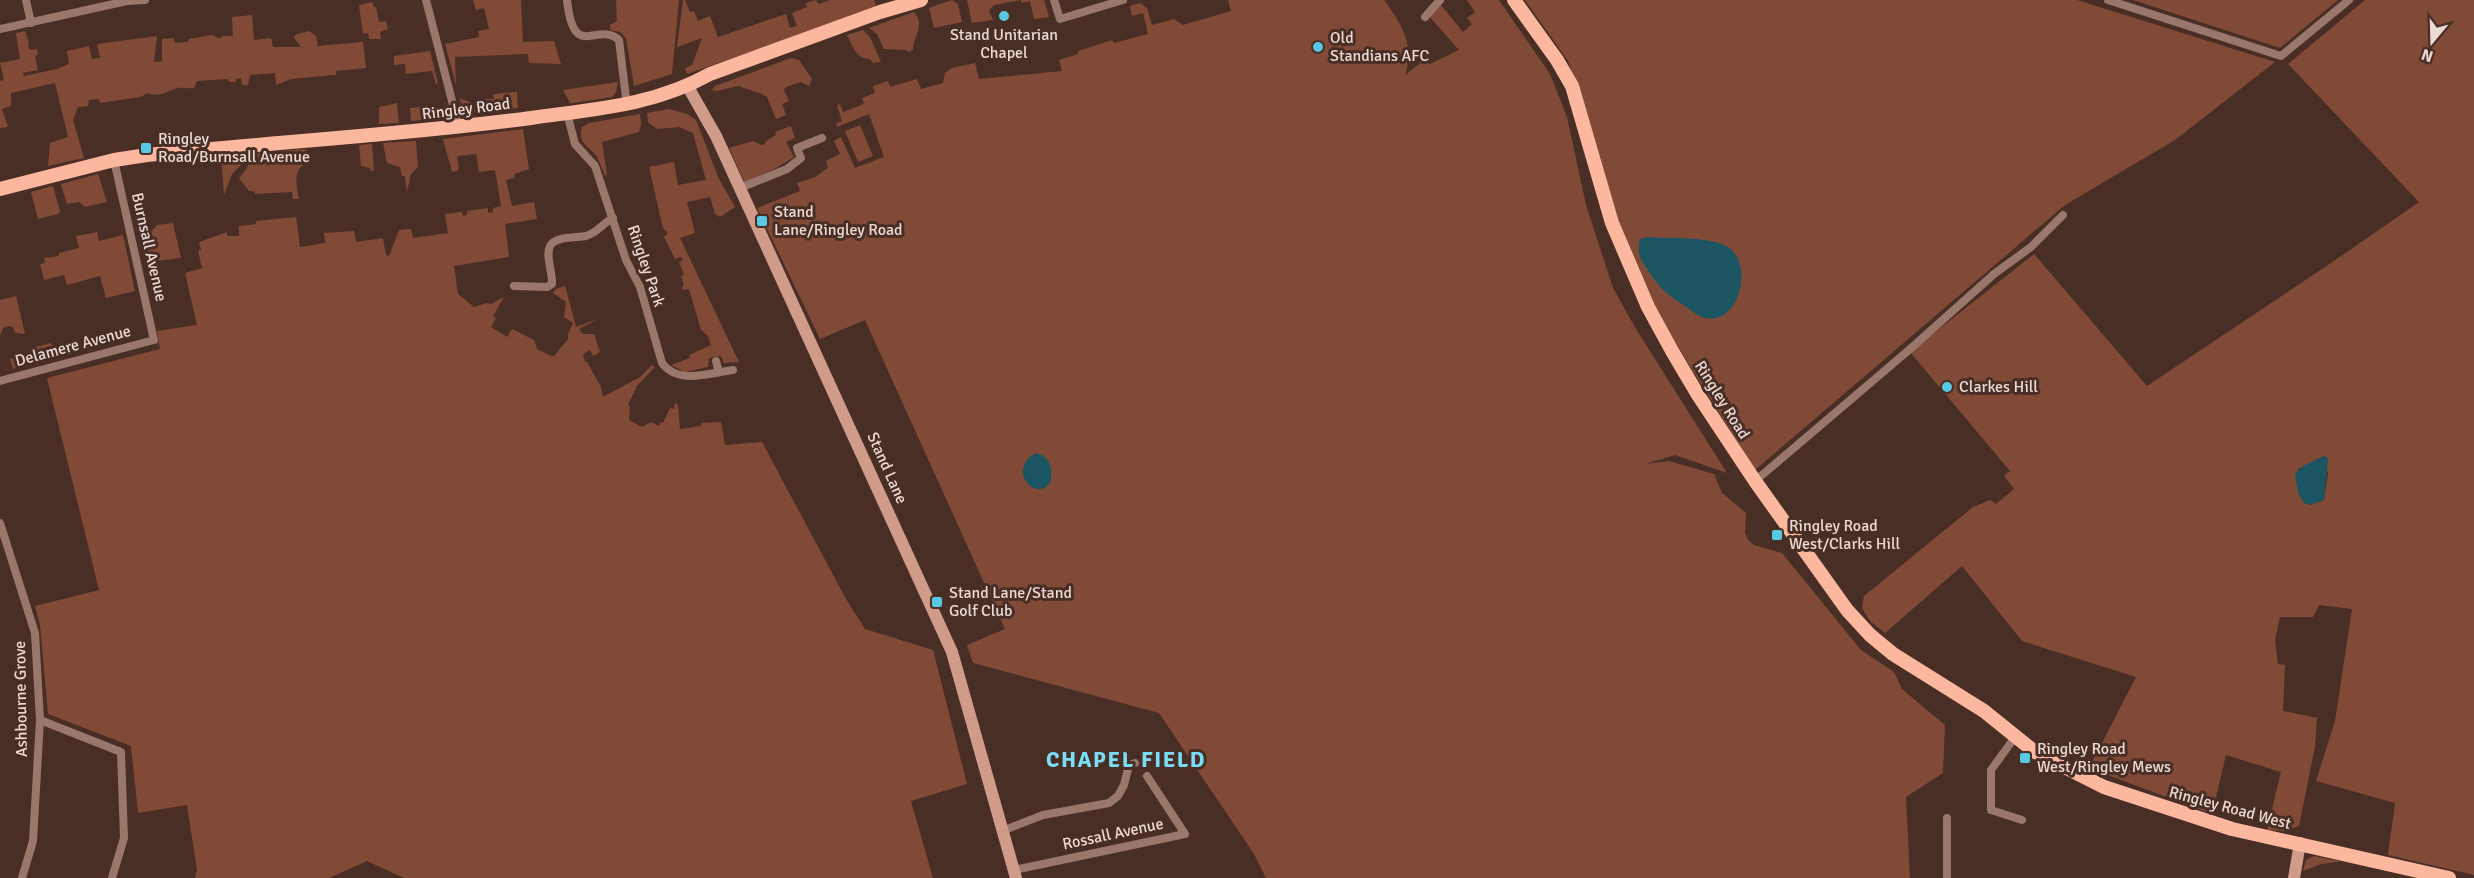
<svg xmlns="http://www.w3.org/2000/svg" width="2474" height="878" viewBox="0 0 2474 878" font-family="Signika,sans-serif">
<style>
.green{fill:#814a37;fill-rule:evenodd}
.water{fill:#1c5562}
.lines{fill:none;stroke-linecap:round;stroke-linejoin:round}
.street{stroke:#99776b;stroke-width:8}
.secondary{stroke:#d19b89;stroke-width:12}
.primary{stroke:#fcb79f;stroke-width:14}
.poi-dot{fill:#58c8e4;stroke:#492e25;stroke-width:2}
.labels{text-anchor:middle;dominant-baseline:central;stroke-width:6;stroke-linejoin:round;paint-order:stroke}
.poi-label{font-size:16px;fill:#ebdad4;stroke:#492e25;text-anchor:start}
.street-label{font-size:16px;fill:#ebdad4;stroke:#492e25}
.district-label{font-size:22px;font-weight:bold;letter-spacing:1.5px;fill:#79ddf6;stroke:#492e25}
</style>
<rect width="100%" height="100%" fill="#492e25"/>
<g class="green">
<polygon points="473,0 521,0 523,42 554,41 561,64 529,63 528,54 455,57 456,85 445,44 479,37 478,31 489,29 484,8 476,10"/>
<polygon points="607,0 679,0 672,74 634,86 626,38 620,32 610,30 610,25 617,21 616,0"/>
<polygon points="683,0 685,0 690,12 694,11 698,21 710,16 718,37 786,14 790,28 797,26 792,13 807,7 806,3 816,0 819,4 830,0 874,0 877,8 687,74 685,68 692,65 702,38 677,47"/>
<polygon points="952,0 958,4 962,22 934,28 929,8"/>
<polygon points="967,0 1044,0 1049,17 1034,19 1030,1 1021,3 1021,0 994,5 989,10 993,20 972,23"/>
<path d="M1228,0H1384C1402,24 1415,46 1405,75L1423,61L1430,64L1459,50L1429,16L1440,4L1463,32L1472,24L1467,18L1475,12L1467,0H1499L1550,74L1567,117L1586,205L1613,288L1636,329L1727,473L1675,455L1645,464L1669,461L1714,474L1722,493L1746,513L1745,532L1748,540L1754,545L1782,553L1861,650L1894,672L1902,689L1945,725L1943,773L1906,797L1910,878H1266L1254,854L1159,713L973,663L967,645L1005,629L865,320L820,339L757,208L800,191L797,183L815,177L828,168L826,161L840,154L834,141L841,137L855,168L884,157L869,114L837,127L836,124L842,121L837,105L840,104L843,112L864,104L862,98L875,93L873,86L888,81L890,87L917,79L921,89L943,83L945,73L952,68L975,63L979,79L1062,71L1059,60L1078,54V51L1112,40L1114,43L1148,34L1143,13L1132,16L1130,6L1140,3L1147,8L1152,25L1174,19L1183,25L1231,11Z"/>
<polygon points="1525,0 2077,0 2275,62 2175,140 2065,205 1755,470 1659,317 1617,224 1591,128 1568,61"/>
<polygon points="2133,0 2338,0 2280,48"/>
<path d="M2365,0H2474V875L2388,855L2395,803L2316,781L2335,721L2352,609L2319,605L2313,617H2280L2275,640L2278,664L2285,665L2283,711L2317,718L2315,746L2299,826L2285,831L2267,830L2281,772L2226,755L2212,814L2089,768L2136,677L2022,641L1962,566L1885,633L1870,621L1862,608L1864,596L1973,507L1990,500L1996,504L2014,489L2004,476L2010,471L1910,352L2034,254L2147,386L2331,263L2419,202L2288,64ZM2324,456L2328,474L2324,500L2310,505L2304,503L2298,469Z"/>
<polygon points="372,2 374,7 376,7 379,22 386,21 388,29 380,32 381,39 369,39 368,33 363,34 359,5"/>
<path d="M914,12C926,26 913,36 913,50L908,52L907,50L884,49L877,34L869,28Z"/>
<path d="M252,15L254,40L271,38L273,47H301L294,38L295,35L309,31L316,36L318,46L363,42L366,68L336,71V75H333L291,79L276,85L275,73L250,75L248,85H242L241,78L236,79V82H229L228,79L197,81L194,88C188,89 184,87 178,88C166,91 161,98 147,93L141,97L100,103L99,99L89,100L88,106L78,107L73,120L84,158L48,166L50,143L68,137L55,83L11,93V106L2,109L8,127L0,128V81L4,80L0,63L20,59L16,33L25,31L29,42L28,47L31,50L37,49L38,55L35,56L38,70L23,73L24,76L57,69L69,64L67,51L89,46L92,59L100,58L97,44L157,36L154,62L162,61V39L174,38L175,43L188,42L189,39L212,35L220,39L222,36H233L232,17Z"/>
<path d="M863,30L870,37L881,62L873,63L870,59C856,59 853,47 847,35Z"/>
<polygon points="430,51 438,84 436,84 432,71 406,74 405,64 394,65 394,56"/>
<polygon points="791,58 799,60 812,79 809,86 801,82 786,87 784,90 789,101 782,104 786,115 776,119 767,97 762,94 738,86 717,91 712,90 715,86"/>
<polygon points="618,82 616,92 612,97 573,103 570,103 563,90"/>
<polygon points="517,92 518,108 493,111 486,99 494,99 493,94"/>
<polygon points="459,98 474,104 481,102 484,110 465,115"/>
<polygon points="397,103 399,123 379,124 379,107"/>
<polygon points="432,106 433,119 411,121 410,108"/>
<polygon points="669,109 687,114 696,120 719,179 735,207 720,217 715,214 710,197 687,202 695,233 680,238 739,362 724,363 721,356 709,358 708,367 685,372 671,365 690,358 689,355 711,345 708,336 701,330 689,289 683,290 682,287 684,285 681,276 684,275 679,262 683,260 681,257 675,259 664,237 668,233 663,228 649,167 674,162 678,185 706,180 693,133 679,127 657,129 648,122 647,113"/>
<path d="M640,114L641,124L639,132L602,142L607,175L605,176C602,169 600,162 597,157C589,145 577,144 582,127L589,123Z"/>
<polygon points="860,125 873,156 858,162 845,131"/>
<polygon points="791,126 795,138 786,142 794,157 778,167 745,183 729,148 753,141 761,145 765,144 766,141 776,135 775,132"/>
<polygon points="523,129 529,169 515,174 514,178 506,180 512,206 534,202 537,219 505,224 509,257 454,266 458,294 474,307 487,303 491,304 504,297 493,316 496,318 491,327 507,337 512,329 534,340 537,349 549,355 554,356 568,339 568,334 573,323 564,317 566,302 553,293 556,289 565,286 576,327 597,319 579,329 583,334 594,334 600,352 593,356 590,350 583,354 585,362 587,362 601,387 603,397 640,377 652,365 655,367 637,386 628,405 630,407 629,420 642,427 651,422 659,426 661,422 663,423 670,408 674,409 675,403 678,405 680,429 701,426 701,423 721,422 725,445 762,442 846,599 865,629 933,650 967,784 911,801 933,878 404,878 367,861 329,878 195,878 197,870 187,805 138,813 131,746 48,714 40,625 35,606 99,590 47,378 160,349 157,331 197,325 185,273 202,268 198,251 201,250 199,242 227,232 227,236 239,236 239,226 256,224 256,221 296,217 300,247 325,243 324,233 354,231 356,242 383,238 386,255 389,256 399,230 411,229 413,238 448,233 445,214 462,212 463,216 467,215 467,211 488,208 488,213 493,212 493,208 501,206 495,170 479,172 476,154 457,156 459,168 457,171 452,172 443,139"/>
<polygon points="416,141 418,167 411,174 407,192 405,176 402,176 400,167 387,163 383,143"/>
<polygon points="372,144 374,171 371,171 370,168 361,166 359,145"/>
<path d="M305,149L309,153L310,161C292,168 296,182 299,199H293L292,192L255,194L254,191H249L239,178L247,168L251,154Z"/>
<polygon points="244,154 241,165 232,174 224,195 221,156"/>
<polygon points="98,174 107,202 85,207 79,202 67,204 61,184"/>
<polygon points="53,186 60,211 58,214 38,219 31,192"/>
<polygon points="173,223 181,258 146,262 142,244 152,242 150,233 157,225"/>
<polygon points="97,232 99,241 123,235 135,291 106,298 100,276 67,285 64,275 44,280 40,264 45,263 44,258 59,256 59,253 79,248 76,236"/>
<polygon points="16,296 25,334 15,333 13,327 9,326 3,328 0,336 0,300"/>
<polygon points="51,343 56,358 13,369 10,359 32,354 31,348"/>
<polygon points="2314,856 2339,861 2339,862 2321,864 2303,871 2306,860"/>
</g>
<g class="water">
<path d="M1648,237C1669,239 1708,236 1726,246C1757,262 1738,333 1700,316C1695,314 1690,309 1685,306C1674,299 1662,291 1654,279C1645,265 1635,257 1640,239Z"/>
<path d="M1036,453C1050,456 1054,470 1050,483C1035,503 1006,469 1036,453Z"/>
<polygon points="2324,456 2328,458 2324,500 2310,505 2304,503 2298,493 2295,474 2303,466"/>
</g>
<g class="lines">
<g class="street">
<polyline points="26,0 31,23"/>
<polyline points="426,0 459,128"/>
<path d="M567,0C574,63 596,20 619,40L627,106"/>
<polyline points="1054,0 1060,19 1123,0"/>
<polyline points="2108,0 2281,56 2349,0"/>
<polyline points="1425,17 1440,0"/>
<polyline points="0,29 127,1 145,0"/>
<path d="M567,113L575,144L595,166L626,260L640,287L662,363C678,385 709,373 733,370"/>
<polyline points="740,188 787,169 801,158 797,148 822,138"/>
<path d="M514,286L547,287L552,284C553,273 545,256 550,246C555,236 576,238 586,236C597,233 603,223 613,218"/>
<polyline points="716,361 719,372"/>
<polyline points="0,381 154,340 114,160"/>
<polyline points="1755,481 1909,350 1994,274 2031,247 2063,215"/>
<polyline points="0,523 35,633 40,720 33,841 22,878"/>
<polyline points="40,720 121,752 124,838 112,878"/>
<polyline points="2015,737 1991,770 1991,810 2022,820"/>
<polyline points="1947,818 1947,878"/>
<polyline points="1002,831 1043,815 1109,803 1118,796 1124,785 1129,765 1135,763"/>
<polyline points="1014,870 1185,834 1147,776"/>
</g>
<g class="secondary">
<polyline points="688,87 716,136 952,652 1016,878"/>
<polyline points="2294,878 2300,843"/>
</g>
<g class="primary">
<polyline points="1514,0 1557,60 1572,86 1612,223 1648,307 1672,351 1698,395 1755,481 1847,610 1870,635 1893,654 1984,711 2035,752 2104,787 2232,829 2449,878"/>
<path d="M0,189L114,160L147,155C275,142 403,135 531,118C593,109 653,106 710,74L880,12L921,0"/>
</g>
</g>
<g class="poi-dot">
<circle cx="1004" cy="16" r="6"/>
<circle cx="1318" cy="47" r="6"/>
<rect x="140" y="142" width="12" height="12" rx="3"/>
<rect x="756" y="215" width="12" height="12" rx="3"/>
<circle cx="1947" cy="387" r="6"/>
<rect x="1771" y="529" width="12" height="12" rx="3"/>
<rect x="931" y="596" width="12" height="12" rx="3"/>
<rect x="2019" y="752" width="12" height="12" rx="3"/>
</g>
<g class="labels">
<g class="poi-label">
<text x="1004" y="35" text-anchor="middle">Stand Unitarian<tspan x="1004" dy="18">Chapel</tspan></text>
<text x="1330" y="38">Old<tspan x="1330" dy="18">Standians AFC</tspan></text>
<text x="158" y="139">Ringley<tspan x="158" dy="18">Road/Burnsall Avenue</tspan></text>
<text x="774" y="212">Stand<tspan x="774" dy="18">Lane/Ringley Road</tspan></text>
<text x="1959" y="387">Clarkes Hill</text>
<text x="1789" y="526">Ringley Road<tspan x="1789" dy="18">West/Clarks Hill</tspan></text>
<text x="949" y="593">Stand Lane/Stand<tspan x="949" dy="18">Golf Club</tspan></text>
<text x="2037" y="749">Ringley Road<tspan x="2037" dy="18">West/Ringley Mews</tspan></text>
</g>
<g class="street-label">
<text transform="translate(466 109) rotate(-7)">Ringley Road</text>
<text transform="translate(149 247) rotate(77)">Burnsall Avenue</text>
<text transform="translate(646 266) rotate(71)">Ringley Park</text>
<text transform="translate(73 346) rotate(-15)">Delamere Avenue</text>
<text transform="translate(1722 400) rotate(58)">Ringley Road</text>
<text transform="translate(887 468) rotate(66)">Stand Lane</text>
<text transform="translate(21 699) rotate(-91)">Ashbourne Grove</text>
<text transform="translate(2230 808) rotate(15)">Ringley Road West</text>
<text transform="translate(1113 834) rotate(-12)">Rossall Avenue</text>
</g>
<g class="district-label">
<text x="1126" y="759">CHAPEL FIELD</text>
</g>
</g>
<g transform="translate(2432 42) rotate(199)" stroke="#492e25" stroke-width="4.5" paint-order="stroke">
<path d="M0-4.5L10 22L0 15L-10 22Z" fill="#ebdad4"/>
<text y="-9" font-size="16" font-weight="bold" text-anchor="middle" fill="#ebdad4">N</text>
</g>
</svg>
